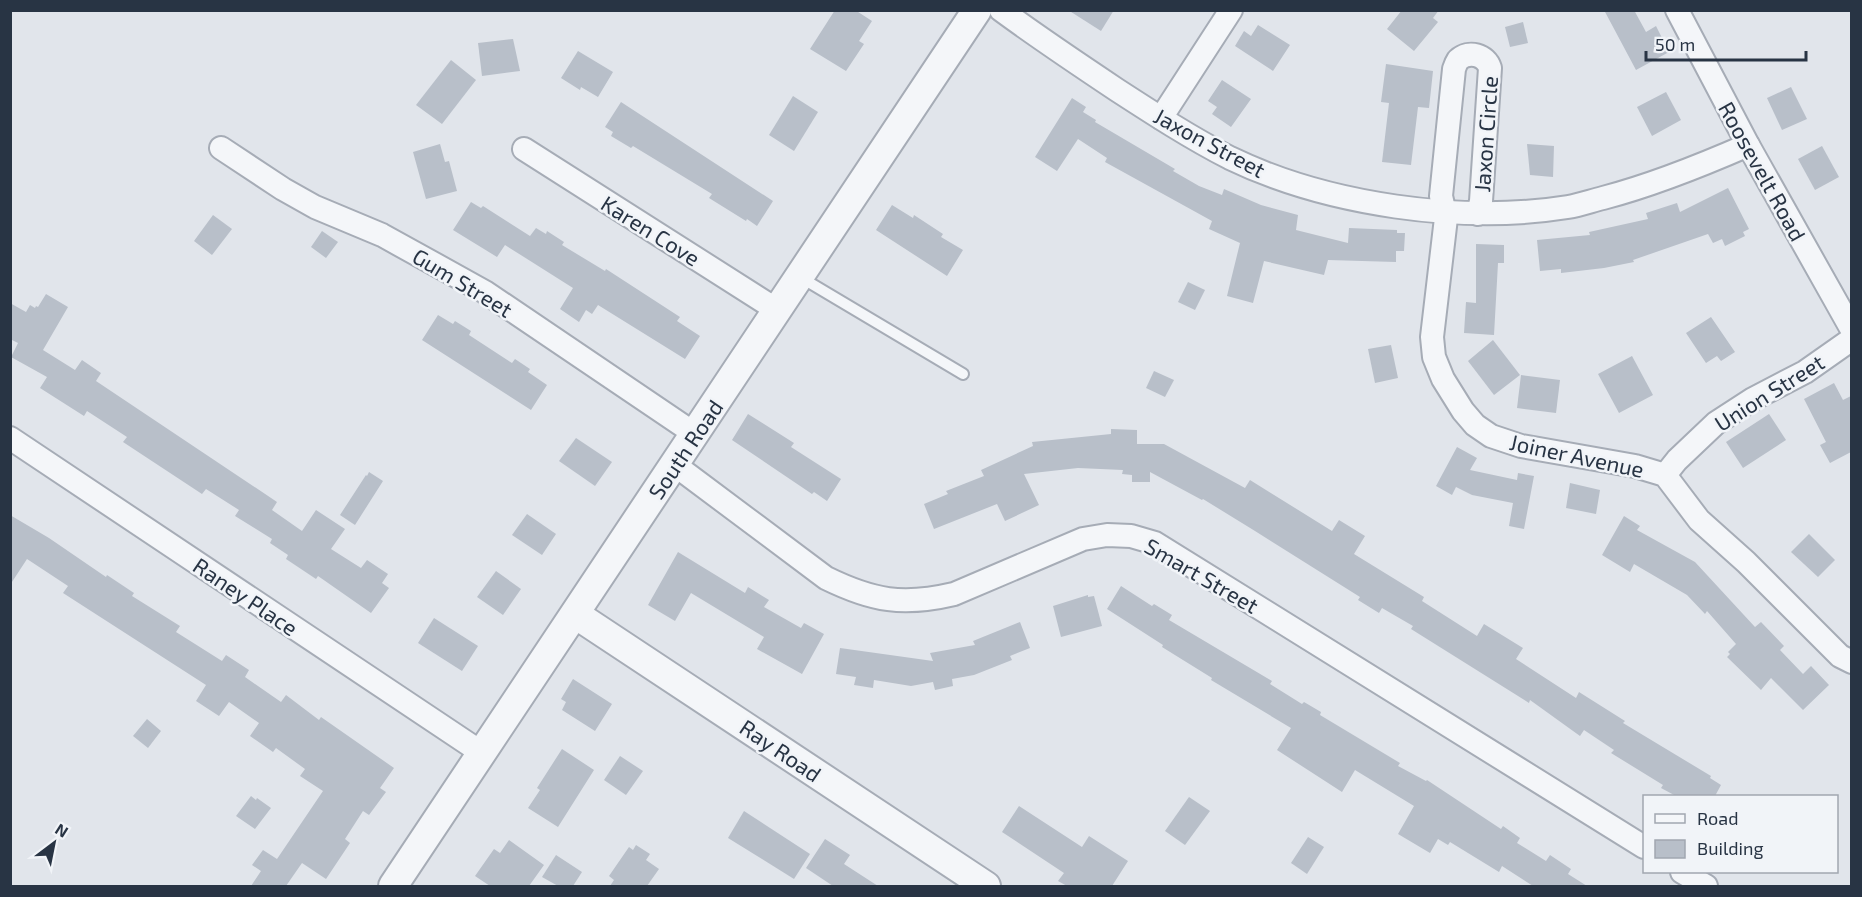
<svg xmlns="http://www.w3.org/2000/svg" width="1862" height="897" viewBox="0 0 1862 897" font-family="'Exo 2',sans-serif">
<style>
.building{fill:#b8bfc9}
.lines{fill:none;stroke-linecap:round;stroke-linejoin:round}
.service-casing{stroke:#a6acb6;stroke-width:14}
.minor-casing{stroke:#a6acb6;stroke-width:26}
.tertiary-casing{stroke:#a6acb6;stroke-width:32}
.service{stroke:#f4f6f9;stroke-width:10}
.minor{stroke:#f4f6f9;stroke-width:22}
.tertiary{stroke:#f4f6f9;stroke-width:28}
.labels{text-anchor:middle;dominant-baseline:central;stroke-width:5;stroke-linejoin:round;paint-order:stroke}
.street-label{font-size:22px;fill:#283444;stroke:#f1f4f8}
</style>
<rect width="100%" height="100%" fill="#e1e5eb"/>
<g class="building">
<polygon points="835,10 855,10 872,21 859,41 864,44 846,71 810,49"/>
<polygon points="1068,10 1114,10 1101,31"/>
<polygon points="1402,10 1439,10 1433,18 1438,22 1414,51 1387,29"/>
<polygon points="1604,10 1634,10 1646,32 1656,26 1669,52 1636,70"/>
<polygon points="1523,22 1528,43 1510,47 1505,27"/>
<polygon points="1258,25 1290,45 1273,71 1235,46 1244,31 1251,36"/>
<polygon points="513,39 520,71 482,76 478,43"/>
<polygon points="578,51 613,72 598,97 581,87 580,90 561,78"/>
<polygon points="451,60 476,80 442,124 416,105"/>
<polygon points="1386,64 1433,71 1429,108 1418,107 1411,165 1382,162 1389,103 1381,102"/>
<polygon points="1222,80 1251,99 1231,127 1212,114 1217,107 1208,101"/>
<polygon points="1791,87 1807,119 1782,130 1767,98"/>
<polygon points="1666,92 1681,120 1652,136 1637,107"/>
<polygon points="793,96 818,112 794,151 769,135"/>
<polygon points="1072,98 1086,107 1083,112 1096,120 1095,122 1175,169 1173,171 1199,186 1222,195 1224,189 1261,205 1298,215 1296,230 1348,243 1349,228 1397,230 1397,233 1405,233 1404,251 1396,251 1396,262 1328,260 1324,275 1264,261 1253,303 1227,296 1240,243 1209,229 1212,221 1105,162 1107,158 1078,139 1057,171 1035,157"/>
<polygon points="621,102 773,201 757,226 747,219 746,221 709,198 712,194 633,146 631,148 611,136 613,132 605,127"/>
<polygon points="440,144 445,162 449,161 457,191 426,199 413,152"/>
<polygon points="1527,144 1554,146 1553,177 1530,175"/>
<polygon points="1822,146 1839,177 1815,190 1798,159"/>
<polygon points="1728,188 1749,229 1743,232 1745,236 1725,246 1722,239 1713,243 1708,234 1633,260 1634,262 1604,268 1561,273 1561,269 1540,271 1537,240 1590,235 1589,232 1648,219 1646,213 1677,203 1680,212"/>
<polygon points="471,202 481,208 483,206 530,236 536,228 546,234 547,231 564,242 562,245 605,271 606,269 680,317 677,321 700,336 685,359 598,305 592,314 586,310 579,322 560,309 573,288 505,245 497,257 453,230"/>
<polygon points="892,205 913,218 914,215 943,234 941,237 963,250 947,276 876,230"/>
<polygon points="213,215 232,229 212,255 194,241"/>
<polygon points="322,231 338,242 326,258 311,247"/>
<polygon points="1476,244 1504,245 1504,263 1498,263 1494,335 1464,333 1466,302 1476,303"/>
<polygon points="1188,282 1205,290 1195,310 1178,302"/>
<polygon points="46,294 68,307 43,350 75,370 82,360 101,373 96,381 277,502 272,510 302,531 316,510 345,529 331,549 361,568 367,560 388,574 382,583 389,588 371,613 318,576 316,579 286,559 288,555 270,543 272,539 235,516 239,510 206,489 202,494 123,442 127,437 87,411 84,416 40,388 47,377 11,357 18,343 10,339 10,303 26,312 30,305 35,308 36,306 38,307"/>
<polygon points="438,315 453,324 455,321 471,331 469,335 512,363 515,359 530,369 528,372 547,385 531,410 422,340"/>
<polygon points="1711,317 1735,352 1721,361 1717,356 1706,363 1686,333"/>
<polygon points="1493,340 1520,375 1494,395 1468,361"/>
<polygon points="1391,345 1398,378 1375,383 1368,349"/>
<polygon points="1632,356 1653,395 1619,413 1598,374"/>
<polygon points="1154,371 1174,380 1165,397 1146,388"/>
<polygon points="1521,375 1560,380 1556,413 1517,408"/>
<polygon points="1834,383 1843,400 1851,396 1851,452 1830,463 1820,445 1826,442 1804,399"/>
<polygon points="748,414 794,443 791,447 841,479 827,501 814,492 812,494 732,440"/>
<polygon points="1769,414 1786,440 1743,468 1726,442"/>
<polygon points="1111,429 1137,430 1137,444 1164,444 1245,488 1250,480 1332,531 1339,520 1365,536 1354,554 1424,597 1422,601 1477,636 1484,624 1523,648 1516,659 1576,698 1579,692 1625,721 1623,723 1711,776 1710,778 1721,785 1715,796 1676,796 1661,788 1663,785 1611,753 1614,750 1584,730 1580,736 1530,700 1529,703 1411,629 1413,626 1382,608 1379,613 1358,600 1360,597 1255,531 1203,499 1202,500 1150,472 1150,482 1132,482 1132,475 1122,474 1123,470 1078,468 1024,474 1039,505 1005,521 997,504 934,529 924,504 948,494 946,491 984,476 981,470 1033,446 1032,442 1111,434"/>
<polygon points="576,438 612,462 595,486 559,461"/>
<polygon points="1457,447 1477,458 1470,470 1517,480 1518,473 1534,476 1524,529 1509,526 1513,503 1472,495 1456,487 1452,495 1436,486"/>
<polygon points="369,472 383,481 355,525 340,515 366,475 367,476"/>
<polygon points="1570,483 1600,490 1596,514 1566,508"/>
<polygon points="527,514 556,534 542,555 512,535"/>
<polygon points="10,515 49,538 106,577 107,575 134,593 132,596 180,626 176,632 222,661 226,655 249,670 245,677 281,702 286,695 319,720 321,717 394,768 380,788 386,792 369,815 363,811 345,839 350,843 326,879 302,863 286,886 251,886 261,871 252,865 263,850 277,859 323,791 300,776 305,769 276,748 273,752 250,736 259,723 229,702 219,716 196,701 206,685 63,593 68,586 27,559 10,585"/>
<polygon points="1624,516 1640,526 1637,530 1695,562 1755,627 1761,622 1784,646 1780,650 1803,674 1811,666 1829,685 1803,710 1771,678 1761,690 1727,657 1730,654 1728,652 1736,644 1707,611 1705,614 1687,595 1634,564 1630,572 1602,555"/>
<polygon points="1809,534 1835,560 1818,577 1791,552"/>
<polygon points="678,552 745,593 748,587 769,600 764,607 801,628 804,623 824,634 802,674 757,649 764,637 691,593 675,621 648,605"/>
<polygon points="496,571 521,589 503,615 477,597"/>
<polygon points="1121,586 1152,606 1154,604 1172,615 1169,620 1272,681 1270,684 1302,704 1304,702 1321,712 1320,715 1400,763 1398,766 1426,781 1427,780 1501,829 1503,826 1520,838 1517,843 1546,861 1550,855 1571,869 1568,874 1587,886 1533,886 1502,866 1499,872 1450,842 1448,845 1438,839 1430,853 1398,834 1414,806 1355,770 1342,792 1277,750 1291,728 1211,680 1212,678 1162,647 1163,645 1107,609"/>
<polygon points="1088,595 1088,597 1094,596 1102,626 1061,637 1053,606"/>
<polygon points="434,618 478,646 462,671 418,643"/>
<polygon points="1020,622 1030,648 1010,656 1012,660 974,675 952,679 953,686 935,690 933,682 911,686 874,680 873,688 854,685 856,677 836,674 840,648 933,661 930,653 975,645 973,641"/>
<polygon points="573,679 612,704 595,731 562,710 566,702 561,699"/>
<polygon points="147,719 161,731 148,748 133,736"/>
<polygon points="562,749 594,770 558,827 528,808 540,790 537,788"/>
<polygon points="620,756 643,771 626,795 604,780"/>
<polygon points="251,796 256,800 257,798 271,808 255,829 236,816"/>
<polygon points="1189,797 1210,811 1185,845 1165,831"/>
<polygon points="1019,806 1082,847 1089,836 1128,861 1112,886 1067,886 1058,881 1064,873 1002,832"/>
<polygon points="744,811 810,854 794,879 728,838"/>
<polygon points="1308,837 1324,847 1307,874 1291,863"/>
<polygon points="825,839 850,855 844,864 878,886 833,886 806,868"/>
<polygon points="509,840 544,865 529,886 490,886 475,876 494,849 500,853"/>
<polygon points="636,845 650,854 646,860 659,869 647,886 610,886 614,880 609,876 629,847 633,850"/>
<polygon points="556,855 582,872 573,886 558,886 542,877"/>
</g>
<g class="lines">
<g class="service-casing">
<polyline id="service" points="800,277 963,374"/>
</g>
<g class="minor-casing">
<g id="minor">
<path d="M1001,10C1039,38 1078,64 1117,90C1154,114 1191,138 1230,158C1327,205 1462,224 1568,207C1580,205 1591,201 1603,198C1653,185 1700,166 1748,145"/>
<polyline points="1677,10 1748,145 1852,330"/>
<polyline points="1161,118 1231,10"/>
<polyline points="221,148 283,189 315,207 382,235 485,292 695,434"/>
<polyline points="524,149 777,310"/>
<path d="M1478,214L1481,201L1490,68C1486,55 1469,50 1458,60C1456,63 1455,66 1454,69L1441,196L1446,218L1432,337L1434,357L1443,379L1463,411L1475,425L1491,436L1521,446L1635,466L1665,475L1699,520L1746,562L1840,656L1852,662"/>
<polyline points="10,438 482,753"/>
<path d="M675,465L826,578C873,601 903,606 954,594L1083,539L1107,535L1131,536L1155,543L1644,847"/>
<polyline points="1665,475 1677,460 1716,423 1753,399 1805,372 1852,339"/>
<polyline points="1682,872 1706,886"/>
</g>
</g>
<g class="tertiary-casing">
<g id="tertiary">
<polyline points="575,614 986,886"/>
<polyline points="393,886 977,10"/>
</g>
</g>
<use href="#service" class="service"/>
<use href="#minor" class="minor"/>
<use href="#tertiary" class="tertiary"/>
</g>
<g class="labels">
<g class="street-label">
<text transform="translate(1485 134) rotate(-86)">Jaxon Circle</text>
<text transform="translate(1210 142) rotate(28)">Jaxon Street</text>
<text transform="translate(1763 171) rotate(61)">Roosevelt Road</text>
<text transform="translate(651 230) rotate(32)">Karen Cove</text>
<text transform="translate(463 282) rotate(31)">Gum Street</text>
<text transform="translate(1769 392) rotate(-32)">Union Street</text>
<text transform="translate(685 449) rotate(-56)">South Road</text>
<text transform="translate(1577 455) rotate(12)">Joiner Avenue</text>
<text transform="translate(1202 575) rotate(30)">Smart Street</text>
<text transform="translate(246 596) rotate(34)">Raney Place</text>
<text transform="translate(781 750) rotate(34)">Ray Road</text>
</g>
</g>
<rect width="1862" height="897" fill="none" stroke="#283444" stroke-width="24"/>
<rect x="1643" y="795" width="195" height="78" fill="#f1f4f8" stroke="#a1a7b0" stroke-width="1.5"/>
<rect x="1655" y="814" width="30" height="9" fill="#f4f6f9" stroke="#a1a7b0" stroke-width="1.5"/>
<text x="1697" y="825" font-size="18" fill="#283444">Road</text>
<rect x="1655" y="840" width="30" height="18" fill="#b8bfc9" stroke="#a1a7b0" stroke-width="1.5"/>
<text x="1697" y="855" font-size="18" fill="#283444">Building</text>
<g transform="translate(54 843) rotate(32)" stroke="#f1f4f8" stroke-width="4.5" paint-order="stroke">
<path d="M0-4.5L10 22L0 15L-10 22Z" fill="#283444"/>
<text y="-9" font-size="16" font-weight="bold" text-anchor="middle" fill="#283444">N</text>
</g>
<path d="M1646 51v9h160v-9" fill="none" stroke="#283444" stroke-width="3"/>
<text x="1655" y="51" font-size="18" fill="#283444" stroke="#f1f4f8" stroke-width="4.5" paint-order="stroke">50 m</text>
</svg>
